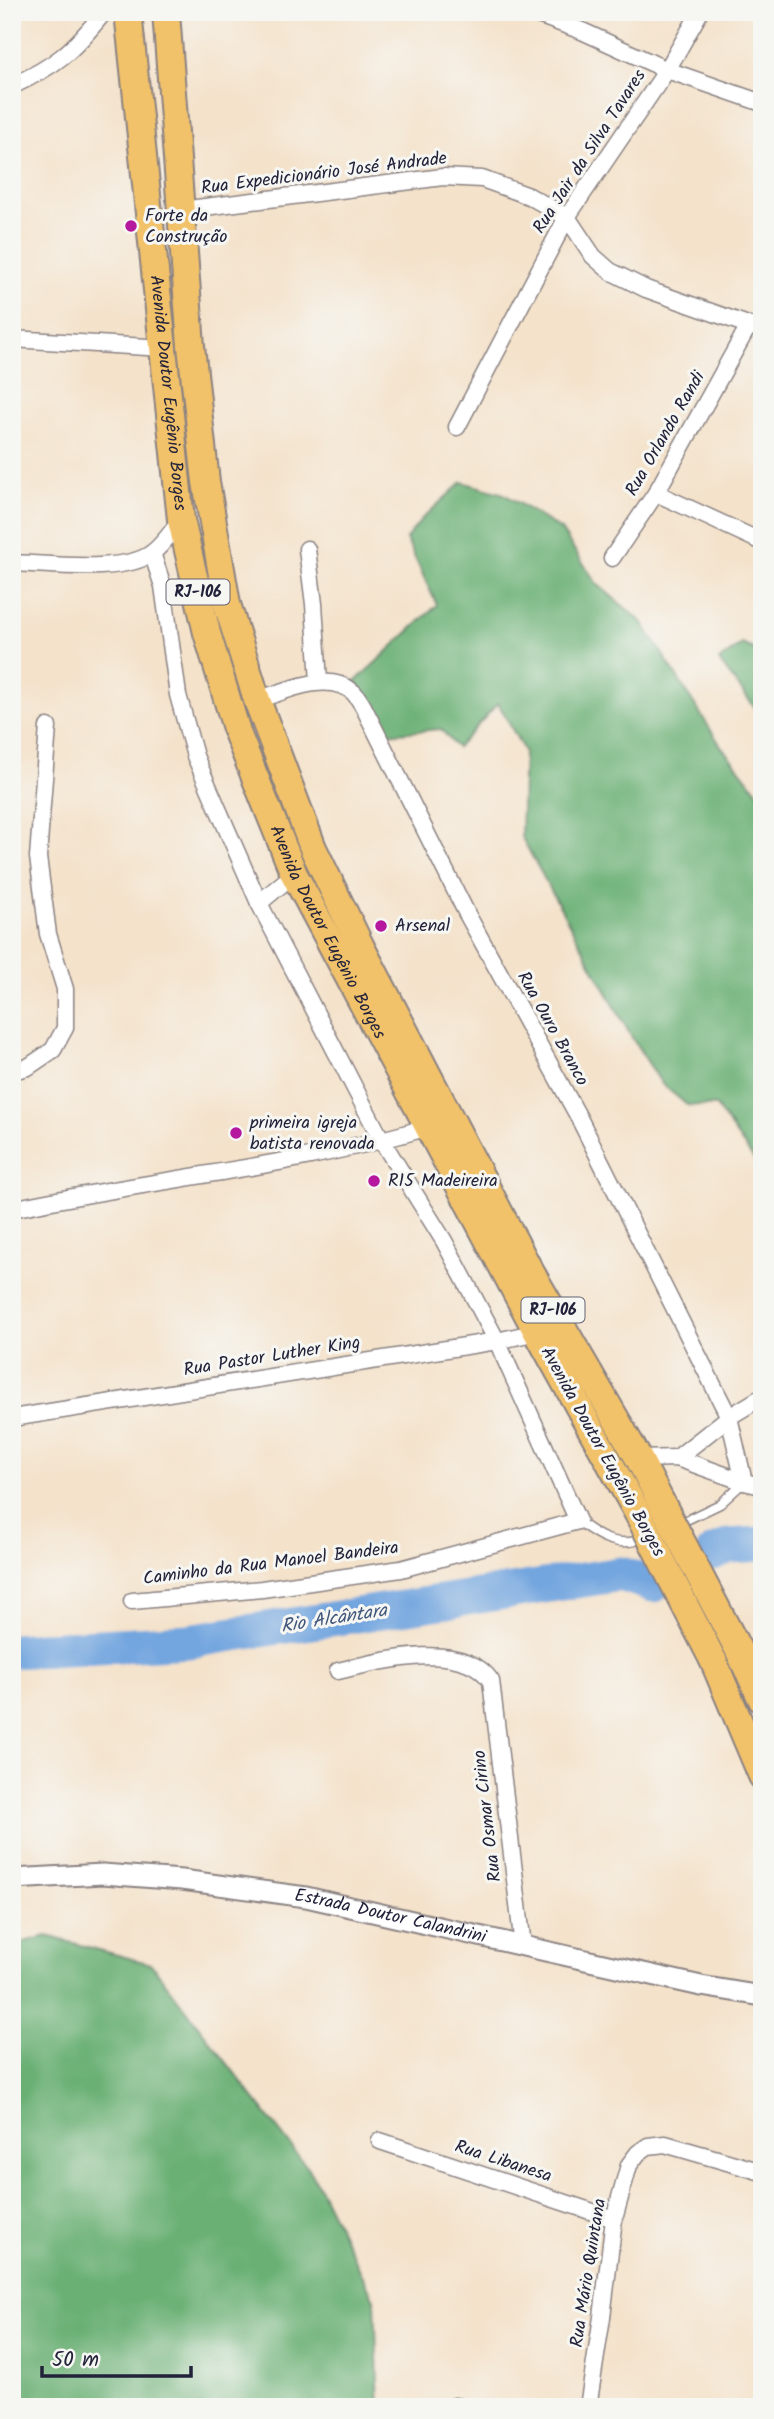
<svg xmlns="http://www.w3.org/2000/svg" width="774" height="2419" viewBox="0 0 774 2419" font-family="Kalam,sans-serif">
<style>
.forest{fill:#6ab074;stroke:#466958;stroke-width:2}
.lines{fill:none;stroke-linecap:round;stroke-linejoin:round}
.river{stroke:#73a6df;stroke-width:35}
.service-casing{stroke:#8b8282;stroke-width:11}
.minor-casing{stroke:#8b8282;stroke-width:19}
.tertiary-casing{stroke:#8b8282;stroke-width:23}
.trunk-casing{stroke:#8b8282;stroke-width:30}
.service{stroke:#fff;stroke-width:8}
.minor{stroke:#fff;stroke-width:16}
.tertiary{stroke:#fff;stroke-width:19}
.trunk{stroke:#f2c26a;stroke-width:26}
.trunk-bridge-casing{stroke:#8b8282;stroke-width:30;stroke-linecap:butt}
.trunk-bridge{stroke:#f2c26a;stroke-width:26}
.poi-dot{fill:#b5179e;stroke:#f6f6f2;stroke-width:2.5}
.labels{text-anchor:middle;dominant-baseline:central;stroke-width:6;stroke-linejoin:round;paint-order:stroke}
.shield{fill:#f6f6f2;stroke:#626272;stroke-width:2}
.shield-label{font-size:16px;font-weight:bold;fill:#22223b}
.street-label{font-size:18px;fill:#22223b;stroke:#f6f6f2}
.poi-label{font-size:18px;fill:#22223b;stroke:#f6f6f2;text-anchor:start}
.water-label{font-size:19px;font-style:italic;fill:#42577d;stroke:#f6f6f2}
</style>
<rect width="100%" height="100%" fill="#f6f6f2"/>
<filter id="ink" filterUnits="userSpaceOnUse"><feTurbulence type="fractalNoise" baseFrequency=".0143" numOctaves="2"/><feDisplacementMap in="SourceGraphic" scale="14" xChannelSelector="R" yChannelSelector="G"/><feConvolveMatrix kernelMatrix="1 2 1 2 8 2 1 2 1" color-interpolation-filters="sRGB"/></filter>
<filter id="wash" filterUnits="userSpaceOnUse"><feTurbulence type="fractalNoise" baseFrequency=".00686" numOctaves="4" result="noise"/><feDisplacementMap in="SourceGraphic" scale="28" xChannelSelector="R" yChannelSelector="G"/><feGaussianBlur stdDeviation="1.57" result="paint"/><feColorMatrix in="noise" values="0 0 0 0 0 0 0 0 0 0 0 0 0 0 0 0 0 1.4 0 .05"/><feComposite in="paint" operator="in"/></filter>
<g filter="url(#wash)">
<rect width="100%" height="100%" fill="#f4e2ca"/>
<g class="forest">
<polygon points="462,482 504,494 561,530 597,584 642,622 721,746 762,797 762,1171 716,1106 687,1105 662,1084 632,1038 521,836 524,751 498,703 457,748 441,729 386,734 356,681 437,605 406,539 422,519"/>
<polygon points="742,644 762,653 762,717 719,661"/>
<polygon points="47,1936 151,1964 313,2175 375,2301 379,2407 12,2407 12,1945"/>
</g>
<g class="lines">
<g class="river">
<polyline points="713,1553 729,1546 762,1544"/>
<polyline points="12,1651 189,1641 621,1574 653,1585"/>
</g>
</g>
</g>
<g filter="url(#ink)">
<g class="lines">
<g class="service-casing">
<g id="service">
<path d="M578,1521C598,1537 618,1549 645,1538"/>
<polyline points="676,1525 720,1504 744,1482"/>
<polyline points="761,2140 762,2134"/>
</g>
</g>
<g class="minor-casing">
<g id="minor">
<polyline points="530,12 582,31 667,70 762,103"/>
<path d="M12,86C57,65 73,51 104,12"/>
<polyline points="181,210 443,177 482,179 529,196 567,217 593,256 610,271 646,289 762,330"/>
<polyline points="12,339 164,348"/>
<polyline points="457,427 567,217 667,70 700,12"/>
<polyline points="656,493 762,542"/>
<polyline points="307,549 314,604 319,682"/>
<polyline points="612,558 656,493 749,325"/>
<path d="M12,563C48,564 124,574 152,553C163,545 172,531 181,520"/>
<path d="M257,700C284,692 327,670 353,692C357,696 360,701 363,706L467,914L577,1114L729,1417L744,1482"/>
<polyline points="259,903 294,874"/>
<polyline points="12,1071 28,1067 53,1050 65,1028 65,989 48,934 38,857 48,727"/>
<path d="M12,1209C150,1179 293,1168 428,1127"/>
<polyline points="12,1418 497,1341 537,1332"/>
<polyline points="677,1458 729,1417 762,1397"/>
<polyline points="639,1459 677,1458 744,1482 762,1486"/>
<polyline points="132,1601 262,1589 401,1569 578,1521 497,1341 444,1241 382,1141 259,903 195,756 178,695 163,586 152,553"/>
<path d="M338,1671C380,1661 463,1639 491,1681L523,1946"/>
<polyline points="380,2141 614,2219"/>
<polyline points="455,2406 461,2407"/>
<polyline points="588,2407 602,2317 614,2219 629,2165 638,2153 648,2146 665,2144 762,2172"/>
</g>
</g>
<g class="tertiary-casing">
<g id="tertiary">
<path id="s1" d="M12,1879L103,1874L182,1880L306,1897L701,1986L762,1996"/>
</g>
</g>
<g class="trunk-casing">
<g id="trunk">
<path id="s2" d="M128,12L181,520L207,633L238,735L294,874L537,1332L636,1510"/>
<polyline points="166,12 191,346 206,482 227,604 257,700 313,848 361,947 529,1269 639,1459 660,1500"/>
<polyline points="737,1647 762,1700"/>
<polyline points="713,1660 762,1776"/>
</g>
</g>
<use href="#service" class="service"/>
<use href="#minor" class="minor"/>
<use href="#tertiary" class="tertiary"/>
<use href="#trunk" class="trunk"/>
<g class="trunk-bridge-casing">
<g id="trunk-bridge">
<polyline points="660,1500 737,1647"/>
<polyline points="636,1510 713,1660"/>
</g>
</g>
<use href="#trunk-bridge" class="trunk-bridge"/>
</g>
</g>
<g class="poi-dot">
<circle cx="131" cy="226" r="7"/>
<circle cx="381" cy="926" r="7"/>
<circle cx="236" cy="1133" r="7"/>
<circle cx="374" cy="1181" r="7"/>
</g>
<g class="labels">
<g class="shield">
<rect x="166.5" y="579.5" width="63" height="25" rx="5"/>
<rect x="521.5" y="1297.5" width="63" height="25" rx="5"/>
</g>
<g class="shield-label">
<text x="198" y="592">RJ-106</text>
<text x="553" y="1310">RJ-106</text>
</g>
<g class="street-label">
<text transform="translate(590 152) rotate(-57)">Rua Jair da Silva Tavares</text>
<text transform="translate(324 174) rotate(-7)">Rua Expedicionário José Andrade</text>
<text stroke="none"><textPath href="#s2" startOffset="383">Avenida Doutor Eugênio Borges</textPath></text>
<text transform="translate(666 434) rotate(-60)">Rua Orlando Randi</text>
<text stroke="none"><textPath href="#s2" startOffset="950">Avenida Doutor Eugênio Borges</textPath></text>
<text transform="translate(552 1029) rotate(61)">Rua Ouro Branco</text>
<text transform="translate(272 1357) rotate(-9)">Rua Pastor Luther King</text>
<text transform="translate(602 1452) rotate(61)">Avenida Doutor Eugênio Borges</text>
<text transform="translate(271 1564) rotate(-7)">Caminho da Rua Manoel Bandeira</text>
<text transform="translate(488 1816) rotate(-97)">Rua Osmar Cirino</text>
<text stroke="none"><textPath href="#s1" startOffset="382">Estrada Doutor Calandrini</textPath></text>
<text transform="translate(503 2162) rotate(18)">Rua Libanesa</text>
<text transform="translate(589 2273) rotate(-81)">Rua Mário Quintana</text>
</g>
<g class="poi-label">
<text x="145" y="216">Forte da<tspan x="145" dy="21">Construção</tspan></text>
<text x="395" y="926">Arsenal</text>
<text x="250" y="1123">primeira igreja<tspan x="250" dy="21">batista renovada</tspan></text>
<text x="388" y="1181">R15 Madeireira</text>
</g>
<g class="water-label">
<text transform="translate(334 1619) rotate(-9)">Rio Alcântara</text>
</g>
</g>
<rect width="774" height="2419" fill="none" stroke="#f6f6f2" stroke-width="42"/>
<path d="M42 2366v10h149v-10" fill="none" stroke="#22223b" stroke-width="3.5"/>
<text x="52" y="2366" font-size="21" fill="#22223b" stroke="#f6f6f2" stroke-width="5" paint-order="stroke">50 m</text>
</svg>
